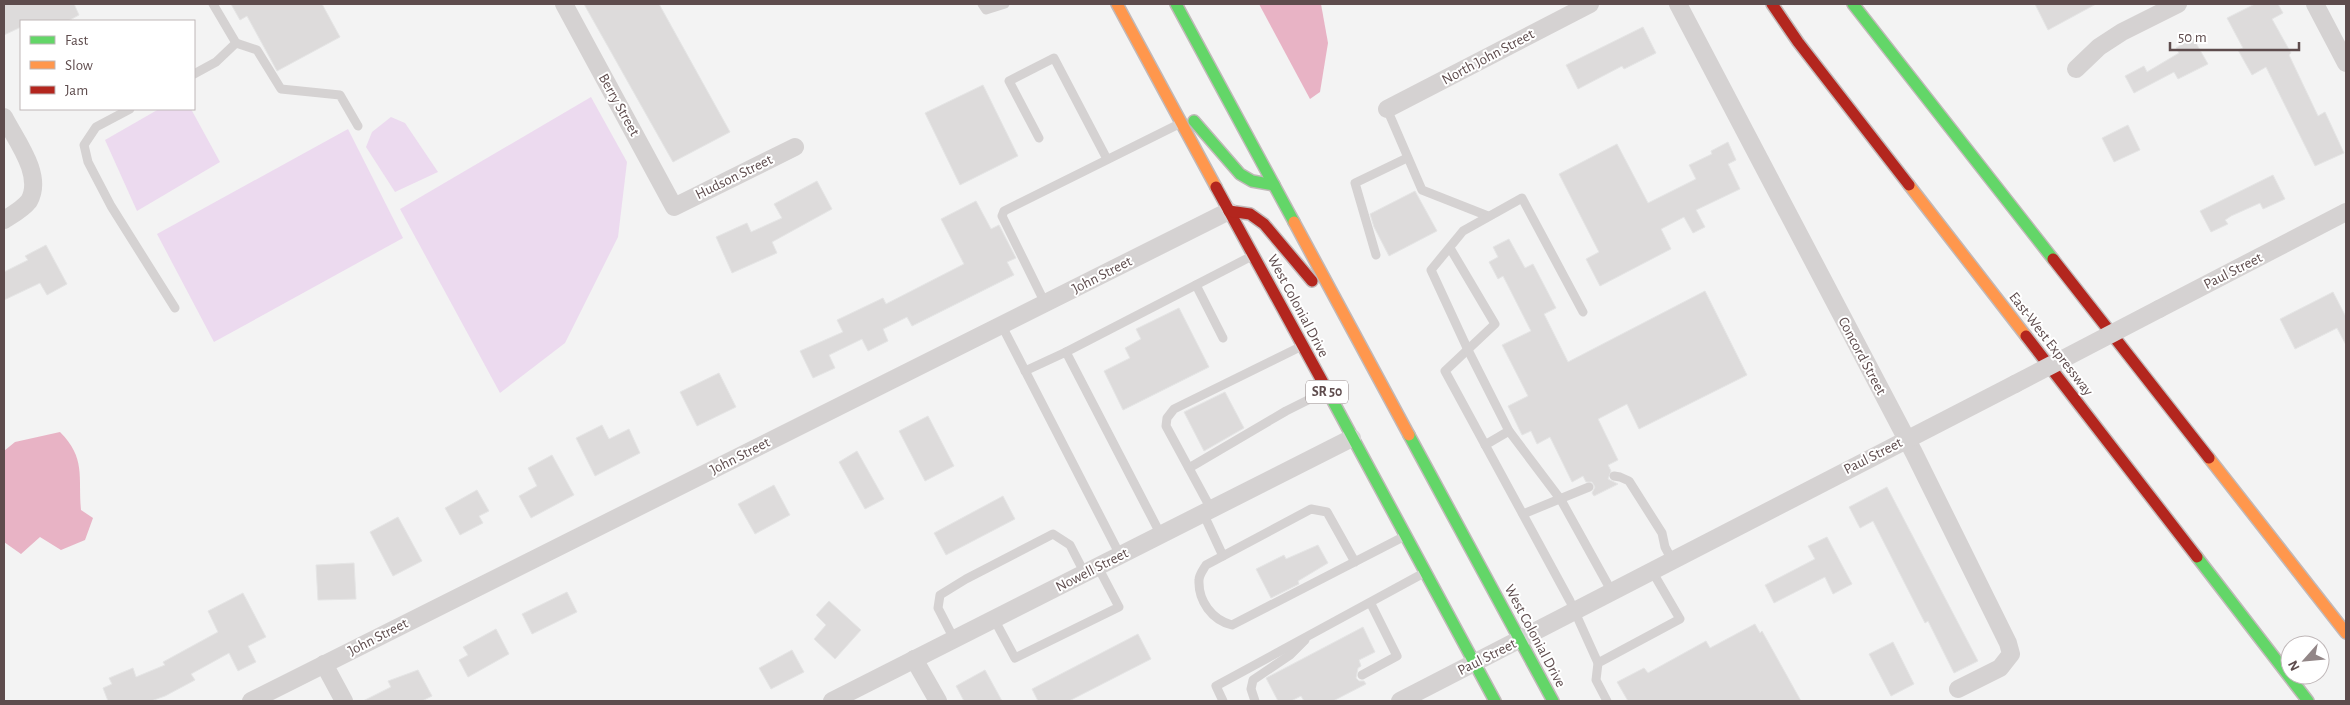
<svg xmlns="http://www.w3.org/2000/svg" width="2350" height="705" viewBox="0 0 2350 705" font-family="'Alegreya Sans',sans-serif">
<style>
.green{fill:#ecdaef}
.water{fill:#e8b3c5}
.building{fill:#dddbdb;stroke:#e5e5e5}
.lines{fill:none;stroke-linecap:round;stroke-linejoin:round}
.fast-casing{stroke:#c1b9b9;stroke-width:14}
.slow-casing{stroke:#c1b9b9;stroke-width:14}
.jam-casing{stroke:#c1b9b9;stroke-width:14}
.lane{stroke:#d5d2d2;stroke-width:9}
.street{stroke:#d5d2d2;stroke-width:18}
.fast{stroke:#63d668;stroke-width:11}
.slow{stroke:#ff974d;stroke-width:11}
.jam{stroke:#b3261e;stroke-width:11}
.street-bridge{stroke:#d5d2d2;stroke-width:18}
.labels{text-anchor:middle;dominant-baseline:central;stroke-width:4;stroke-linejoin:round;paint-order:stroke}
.shield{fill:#fff;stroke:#8e8282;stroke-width:1}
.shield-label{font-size:14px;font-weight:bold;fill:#5e4c4d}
.street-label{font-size:15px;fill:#5e4c4d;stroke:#fff}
</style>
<rect width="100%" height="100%" fill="#f3f3f3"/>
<g class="green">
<polygon points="591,97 627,162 618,237 565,343 500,393 400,209"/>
<polygon points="159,109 191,109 220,162 137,211 105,140"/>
<polygon points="391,117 405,123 438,172 395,192 366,147 372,132"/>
<polygon points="348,129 403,238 214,342 157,234"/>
</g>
<g class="water">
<polygon points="1259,4 1321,4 1328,43 1320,92 1310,99"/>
<path d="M60,432C86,458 78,476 81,510L93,518L85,540L61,550L40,537L21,554L4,542V451L15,442Z"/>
</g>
<g class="building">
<polygon points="4,4 74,4 79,15 68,21 21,21 21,27 4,35"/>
<polygon points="231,4 322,4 340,37 277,71 247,16 240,20"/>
<polygon points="584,4 659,4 730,132 673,162"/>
<polygon points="2035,4 2096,4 2048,30"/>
<polygon points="2255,4 2278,4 2283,13 2272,19 2291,53 2289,55 2318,116 2325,112 2344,153 2315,166 2266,67 2252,75 2238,50 2243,48 2227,18"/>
<polygon points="1643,27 1656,53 1624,69 1622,66 1578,89 1566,65"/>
<polygon points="2193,38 2208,64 2178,79 2174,72 2134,93 2125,76 2144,66 2147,72 2179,53 2176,48"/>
<polygon points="983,85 1018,156 960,185 925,113"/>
<polygon points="2128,125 2140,150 2114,162 2102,138"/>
<polygon points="1728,142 1736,160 1728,164 1740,189 1696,210 1705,227 1693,233 1684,217 1661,229 1671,249 1600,286 1586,259 1599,252 1559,174 1617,144 1648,203 1696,179 1689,165 1712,154 1711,151"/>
<polygon points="2273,175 2285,199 2263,209 2260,203 2231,216 2225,220 2228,224 2211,232 2200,211"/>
<polygon points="817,181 832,209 772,242 777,253 732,273 716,237 747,223 751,232 782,218 774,204"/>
<polygon points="1415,191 1437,231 1389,256 1374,227 1370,214"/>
<polygon points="976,201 991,229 999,225 1016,258 1007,262 1014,275 912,326 907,317 883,329 888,341 868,351 862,339 829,355 835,368 813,378 800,351 843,332 837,320 883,298 886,304 964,264 941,219"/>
<polygon points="1509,239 1525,268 1533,264 1556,308 1544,314 1568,362 1705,291 1747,375 1639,429 1627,404 1598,419 1618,460 1608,465 1611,471 1608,479 1618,484 1594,496 1592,493 1595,487 1592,482 1586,482 1583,476 1572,482 1550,437 1537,444 1531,431 1522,435 1508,406 1528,396 1502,345 1531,331 1503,276 1498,279 1489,262 1498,257 1493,247"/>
<polygon points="46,245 67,284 47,295 40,283 4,300 4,272 28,260 25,256"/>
<polygon points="2333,292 2346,317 2346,345 2337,328 2295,349 2280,319"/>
<polygon points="1179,308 1209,367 1123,410 1104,371 1130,358 1125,348 1141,339 1136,329"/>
<polygon points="719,373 736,407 697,426 680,392"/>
<polygon points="1225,392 1244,428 1204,451 1184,412"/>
<polygon points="928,416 954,466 925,481 899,431"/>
<polygon points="602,425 609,439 629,429 640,453 595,476 576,438"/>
<polygon points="857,451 884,499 865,509 839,462"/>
<polygon points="552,455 574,495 531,518 519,496 537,486 528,468"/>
<polygon points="774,485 790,515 755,534 738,504"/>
<polygon points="1887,487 1978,661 1954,673 1928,621 1925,623 1873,521 1860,528 1849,507"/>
<polygon points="477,490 489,511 479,516 483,523 460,535 445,508"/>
<polygon points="1003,496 1015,519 946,555 934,533"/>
<polygon points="398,517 422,561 393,576 370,532"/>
<polygon points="1827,537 1852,584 1833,594 1825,577 1774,603 1765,585 1815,559 1808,546"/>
<polygon points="1318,545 1328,563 1298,581 1299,584 1271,598 1256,569 1284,555 1286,559"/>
<polygon points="354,563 356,599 318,600 316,565"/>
<polygon points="567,592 577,612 532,634 522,614"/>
<polygon points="243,593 266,637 248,646 256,662 238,671 229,653 191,674 195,680 165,696 151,701 108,701 103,688 112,684 109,678 133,668 136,677 165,665 163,662 218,632 208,611"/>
<polygon points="829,601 861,630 835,659 814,639 826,625 816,615"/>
<polygon points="1755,624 1760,633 1762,631 1801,701 1628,701 1617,682 1644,668 1648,673 1706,641 1710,648"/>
<polygon points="1363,627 1375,652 1359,660 1361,666 1358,668 1356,678 1359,681 1364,681 1366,684 1333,701 1304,701 1301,696 1291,701 1278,701 1266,678"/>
<polygon points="496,629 509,654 468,677 459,660 468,655 463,647"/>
<polygon points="1138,634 1151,659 1069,701 1038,701 1032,689"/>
<polygon points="1893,642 1914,684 1891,696 1869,654"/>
<polygon points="792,650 804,672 771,689 759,668"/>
<polygon points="418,670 432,696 422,701 363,701 391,687 388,681"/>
<polygon points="985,670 1002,701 964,701 956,686"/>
</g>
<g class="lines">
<g class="fast-casing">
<g id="fast">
<polyline points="1176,4 1294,222"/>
<polyline points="1853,4 2053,259"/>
<polyline points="1194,121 1240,174 1252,181 1274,185"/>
<polyline points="1327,390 1495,701"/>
<polyline points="1409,435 1553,701"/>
<polyline points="2197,557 2308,701"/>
</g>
</g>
<g class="slow-casing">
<g id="slow">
<polyline points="1117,4 1216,187"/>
<polyline points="1909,185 2026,336"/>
<polyline points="1294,222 1409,435"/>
<polyline points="2209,458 2346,633"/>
</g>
</g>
<g class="jam-casing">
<g id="jam">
<polyline points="1772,4 1798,42 1909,185"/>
<polyline points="1216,187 1327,390"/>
<polyline points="1229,211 1250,214 1264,224 1312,281"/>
<polyline points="2053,259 2209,458"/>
<polyline points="2026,336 2197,557"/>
</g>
</g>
<g class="lane">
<polyline points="213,4 236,43"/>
<polyline points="982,4 986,10 1005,4"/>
<polyline points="194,74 216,62 236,43 257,50 281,89 340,95 358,126"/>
<polyline points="130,109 96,127 84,145 88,162 111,206 175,308"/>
<polyline points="1387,109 1422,190 1488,216"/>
<polyline points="1039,138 1009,81 1054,58 1107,159"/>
<polyline points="1450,248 1495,324 1445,371 1570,601 1598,663"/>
<polyline points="1376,255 1355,183 1407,158"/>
<polyline points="1196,285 1223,338"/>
<polyline points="1045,303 1002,216 1004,211 1179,124"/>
<polyline points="1583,312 1522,198 1463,231 1431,270 1468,350 1509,431 1561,500 1612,592"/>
<polyline points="1002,326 1120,555"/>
<polyline points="1066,352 1250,257"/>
<polyline points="1025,371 1066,352 1161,535"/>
<polyline points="1485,445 1509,431"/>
<polyline points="1189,468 1286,411 1324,392"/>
<polyline points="1614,476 1620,477 1629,481 1662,533 1665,547 1672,560"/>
<polyline points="1211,509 1166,426 1167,418 1174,409 1300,347"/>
<polyline points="1203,513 1223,556"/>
<polyline points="1523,514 1589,487"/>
<path d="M1355,562L1327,512L1311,509L1206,565C1203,570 1199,575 1199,580C1198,601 1212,620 1232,625L1403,537"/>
<polyline points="994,619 1015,658 1119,607 1098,567"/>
<polyline points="954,639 938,608 940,595 966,579 1053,534 1070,545 1085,574"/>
<polyline points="1362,675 1397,656 1371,604"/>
<polyline points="1223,701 1216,686 1422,574"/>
<polyline points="1255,701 1251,689 1253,680 1290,655 1305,640"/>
<polyline points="1607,701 1596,680 1598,663 1680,619 1652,571"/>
</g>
<g class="street">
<polyline points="564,4 674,207 795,147"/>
<polyline points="1678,4 1914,453 2008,643 2011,654 2000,668 1958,689"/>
<polyline points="2315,4 2346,63"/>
<polyline points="2076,69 2099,47 2122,32 2178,4"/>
<polyline points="1387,109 1590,4"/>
<path d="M4,117C15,139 44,175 29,201C23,209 12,215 4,220"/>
<polyline points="2159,309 2346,212"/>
<polyline points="914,659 938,701"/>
<polyline points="324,664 344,701"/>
<polyline points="251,701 1229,211"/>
<polyline points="832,701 1352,438"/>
<polyline points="1400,701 2015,384"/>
</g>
<use href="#fast" class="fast"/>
<use href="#slow" class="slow"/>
<use href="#jam" class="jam"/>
<polyline class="street-bridge" points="2015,384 2159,309"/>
</g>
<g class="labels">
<rect class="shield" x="1306" y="380.5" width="42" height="23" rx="4"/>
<g class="shield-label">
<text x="1327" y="392">SR 50</text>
</g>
<g class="street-label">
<text transform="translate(1488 57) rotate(-28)">North John Street</text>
<text transform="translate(619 105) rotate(61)">Berry Street</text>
<text transform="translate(734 177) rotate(-26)">Hudson Street</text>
<text transform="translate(2233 271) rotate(-27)">Paul Street</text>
<text transform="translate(1102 275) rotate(-27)">John Street</text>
<text transform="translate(1298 306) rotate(62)">West Colonial Drive</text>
<text transform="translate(2051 344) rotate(52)">East-West Expressway</text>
<text transform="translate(1862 356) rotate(62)">Concord Street</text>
<text transform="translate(740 456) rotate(-27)">John Street</text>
<text transform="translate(1873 456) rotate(-27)">Paul Street</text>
<text transform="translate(1092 570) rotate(-27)">Nowell Street</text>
<text transform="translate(1535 636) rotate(62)">West Colonial Drive</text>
<text transform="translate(378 637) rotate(-27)">John Street</text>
<text transform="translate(1487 657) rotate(-27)">Paul Street</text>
</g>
</g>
<rect width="2350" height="705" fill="none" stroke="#5e4c4d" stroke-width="10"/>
<rect x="20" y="20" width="175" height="90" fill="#ffffff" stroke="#bfb7b8"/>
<rect x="30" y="36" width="25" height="8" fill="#63d668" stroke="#bfb7b8"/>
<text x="65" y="45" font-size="15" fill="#5e4c4d">Fast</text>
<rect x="30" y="61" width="25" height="8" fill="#ff974d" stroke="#bfb7b8"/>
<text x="65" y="70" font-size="15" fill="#5e4c4d">Slow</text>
<rect x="30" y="86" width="25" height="8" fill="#b3261e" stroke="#bfb7b8"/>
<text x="65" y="95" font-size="15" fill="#5e4c4d">Jam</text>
<g transform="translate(2305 660) rotate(243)"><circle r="24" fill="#ffffff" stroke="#bfb7b8"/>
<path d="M0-4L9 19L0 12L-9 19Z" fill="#928687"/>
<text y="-8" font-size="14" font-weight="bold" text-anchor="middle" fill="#5e4c4d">N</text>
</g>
<path d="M2170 42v8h129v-8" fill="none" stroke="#5e4c4d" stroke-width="2.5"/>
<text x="2178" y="42" font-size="15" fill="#5e4c4d" stroke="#ffffff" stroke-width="4" paint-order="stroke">50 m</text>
</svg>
